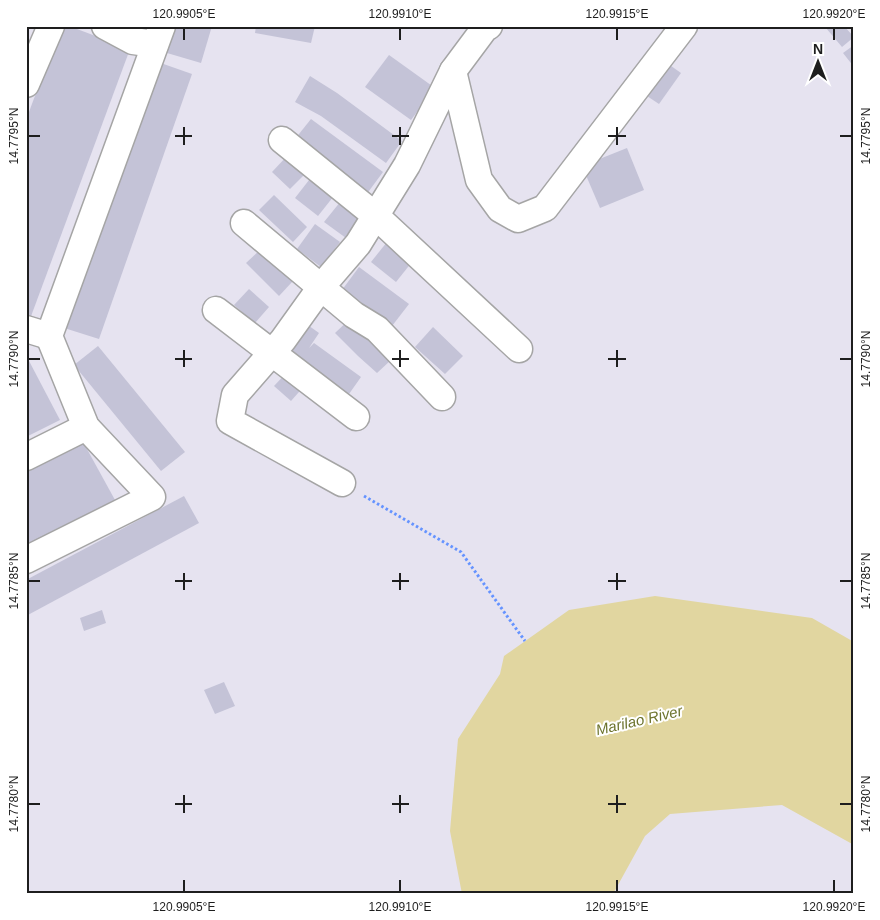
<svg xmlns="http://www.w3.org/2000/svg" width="880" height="920" viewBox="0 0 880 920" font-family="Arial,sans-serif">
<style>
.water{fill:#e1d6a0}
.building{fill:#c4c3d7}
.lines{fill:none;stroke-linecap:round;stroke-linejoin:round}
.minor-casing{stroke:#a5a5a5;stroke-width:29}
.path{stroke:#6593ff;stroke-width:3;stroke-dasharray:2.5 2.5;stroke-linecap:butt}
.minor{stroke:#fff;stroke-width:26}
.ticks{fill:none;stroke:#1e1e1e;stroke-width:2}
.labels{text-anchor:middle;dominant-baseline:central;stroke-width:4;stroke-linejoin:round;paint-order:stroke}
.water-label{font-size:15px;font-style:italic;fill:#6d742e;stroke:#fff}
.neatline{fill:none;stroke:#1e1e1e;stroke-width:2}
.ticks-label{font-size:12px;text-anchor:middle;fill:#1e1e1e}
</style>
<rect width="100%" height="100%" fill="#e6e3f0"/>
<polygon class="water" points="655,596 812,618 854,642 854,845 782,805 670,814 645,836 613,894 462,894 450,831 458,739 500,674 504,656 569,610"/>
<g class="building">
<polygon points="61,26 69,26 130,49 30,319 26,318 26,120"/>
<polygon points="175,26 212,26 201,63 167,53"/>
<polygon points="256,26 315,26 311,43 255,33"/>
<polygon points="827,26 844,26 854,37 842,47 826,28"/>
<polygon points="854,45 854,67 843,53"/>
<polygon points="389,55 435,88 411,120 365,87"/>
<polygon points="155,61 192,74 99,339 61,327"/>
<polygon points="664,61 681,73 659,104 641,92"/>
<polygon points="310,76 337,93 402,141 386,163 321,116 295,102"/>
<polygon points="311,119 383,172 366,195 295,139"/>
<polygon points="627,148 644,190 600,208 582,166"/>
<polygon points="288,155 307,172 290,189 272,172"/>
<polygon points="313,175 337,192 318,216 295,198"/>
<polygon points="274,195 307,227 293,242 259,210"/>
<polygon points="341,201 362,217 346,238 324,222"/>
<polygon points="315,224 340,242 321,267 297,249"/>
<polygon points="387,242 412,262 396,282 371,262"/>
<polygon points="261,249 293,281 279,296 246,263"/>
<polygon points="359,267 409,304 392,326 342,290"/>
<polygon points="249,289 269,307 255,323 234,305"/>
<polygon points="351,318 391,360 377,373 358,356 335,333"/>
<polygon points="305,323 319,333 309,348 314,343 361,377 349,394 287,350"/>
<polygon points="433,327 463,356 445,374 415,347"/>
<polygon points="98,346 185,452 161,471 74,365"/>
<polygon points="26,359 28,359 60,420 26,437"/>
<polygon points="290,369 306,384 291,401 274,386"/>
<polygon points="82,440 115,500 26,548 26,470"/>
<polygon points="184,496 199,523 26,616 26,580"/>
<polygon points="102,610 106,623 84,631 80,618"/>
<polygon points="224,682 235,706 215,714 204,690"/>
</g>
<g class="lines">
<g class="minor-casing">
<g id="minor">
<polyline points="105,26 133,41 155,44"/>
<polyline points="453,71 479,180 500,209 518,219 545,208 684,26"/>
<polyline points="26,84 51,26"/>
<polyline points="282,140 376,216 519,349"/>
<polyline points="244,223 354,315 377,329 442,397"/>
<polyline points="216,310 356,417"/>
<polyline points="26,329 49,336"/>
<polyline points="26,457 86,427"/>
<polyline points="342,483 230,421 235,395 283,340 321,287 358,244 407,165 453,71 485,28 489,26"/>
<polyline points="26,560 152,497 86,427 49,336 162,26"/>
</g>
</g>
<polyline class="path" points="364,496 461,552 525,641"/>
<use href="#minor" class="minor"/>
</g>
<path class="ticks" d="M184,28V40M400,28V40M617,28V40M834,28V40M184,127V145M400,127V145M617,127V145M28,136H40M175,136H192M392,136H409M608,136H626M840,136H852M184,350V367M400,350V367M617,350V367M28,359H40M175,359H192M392,359H409M608,359H626M840,359H852M184,573V590M400,573V590M617,573V590M28,581H40M175,581H192M392,581H409M608,581H626M840,581H852M184,795V813M400,795V813M617,795V813M28,804H40M175,804H192M392,804H409M608,804H626M840,804H852M184,880V892M400,880V892M617,880V892M834,880V892"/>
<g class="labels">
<g class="water-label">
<text transform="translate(639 720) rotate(-13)">Marilao River</text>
</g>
</g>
<rect width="880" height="920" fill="none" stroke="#ffffff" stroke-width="55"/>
<g transform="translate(818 62)" stroke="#ffffff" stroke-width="4" paint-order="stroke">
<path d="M0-4L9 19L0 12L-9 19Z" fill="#1e1e1e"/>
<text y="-8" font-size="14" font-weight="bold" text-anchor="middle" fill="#1e1e1e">N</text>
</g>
<rect x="28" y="28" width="824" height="864" class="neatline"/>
<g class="ticks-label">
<text x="184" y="18">120.9905°E</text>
<text x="400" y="18">120.9910°E</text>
<text x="617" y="18">120.9915°E</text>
<text x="834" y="18">120.9920°E</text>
<text transform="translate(14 136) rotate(-90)" y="4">14.7795°N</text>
<text transform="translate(866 136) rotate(-90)" y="4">14.7795°N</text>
<text transform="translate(14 359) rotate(-90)" y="4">14.7790°N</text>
<text transform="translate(866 359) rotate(-90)" y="4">14.7790°N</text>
<text transform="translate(14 581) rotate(-90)" y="4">14.7785°N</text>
<text transform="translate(866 581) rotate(-90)" y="4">14.7785°N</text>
<text transform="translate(14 804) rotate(-90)" y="4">14.7780°N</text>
<text transform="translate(866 804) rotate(-90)" y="4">14.7780°N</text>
<text x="184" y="911">120.9905°E</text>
<text x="400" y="911">120.9910°E</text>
<text x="617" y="911">120.9915°E</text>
<text x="834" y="911">120.9920°E</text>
</g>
</svg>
